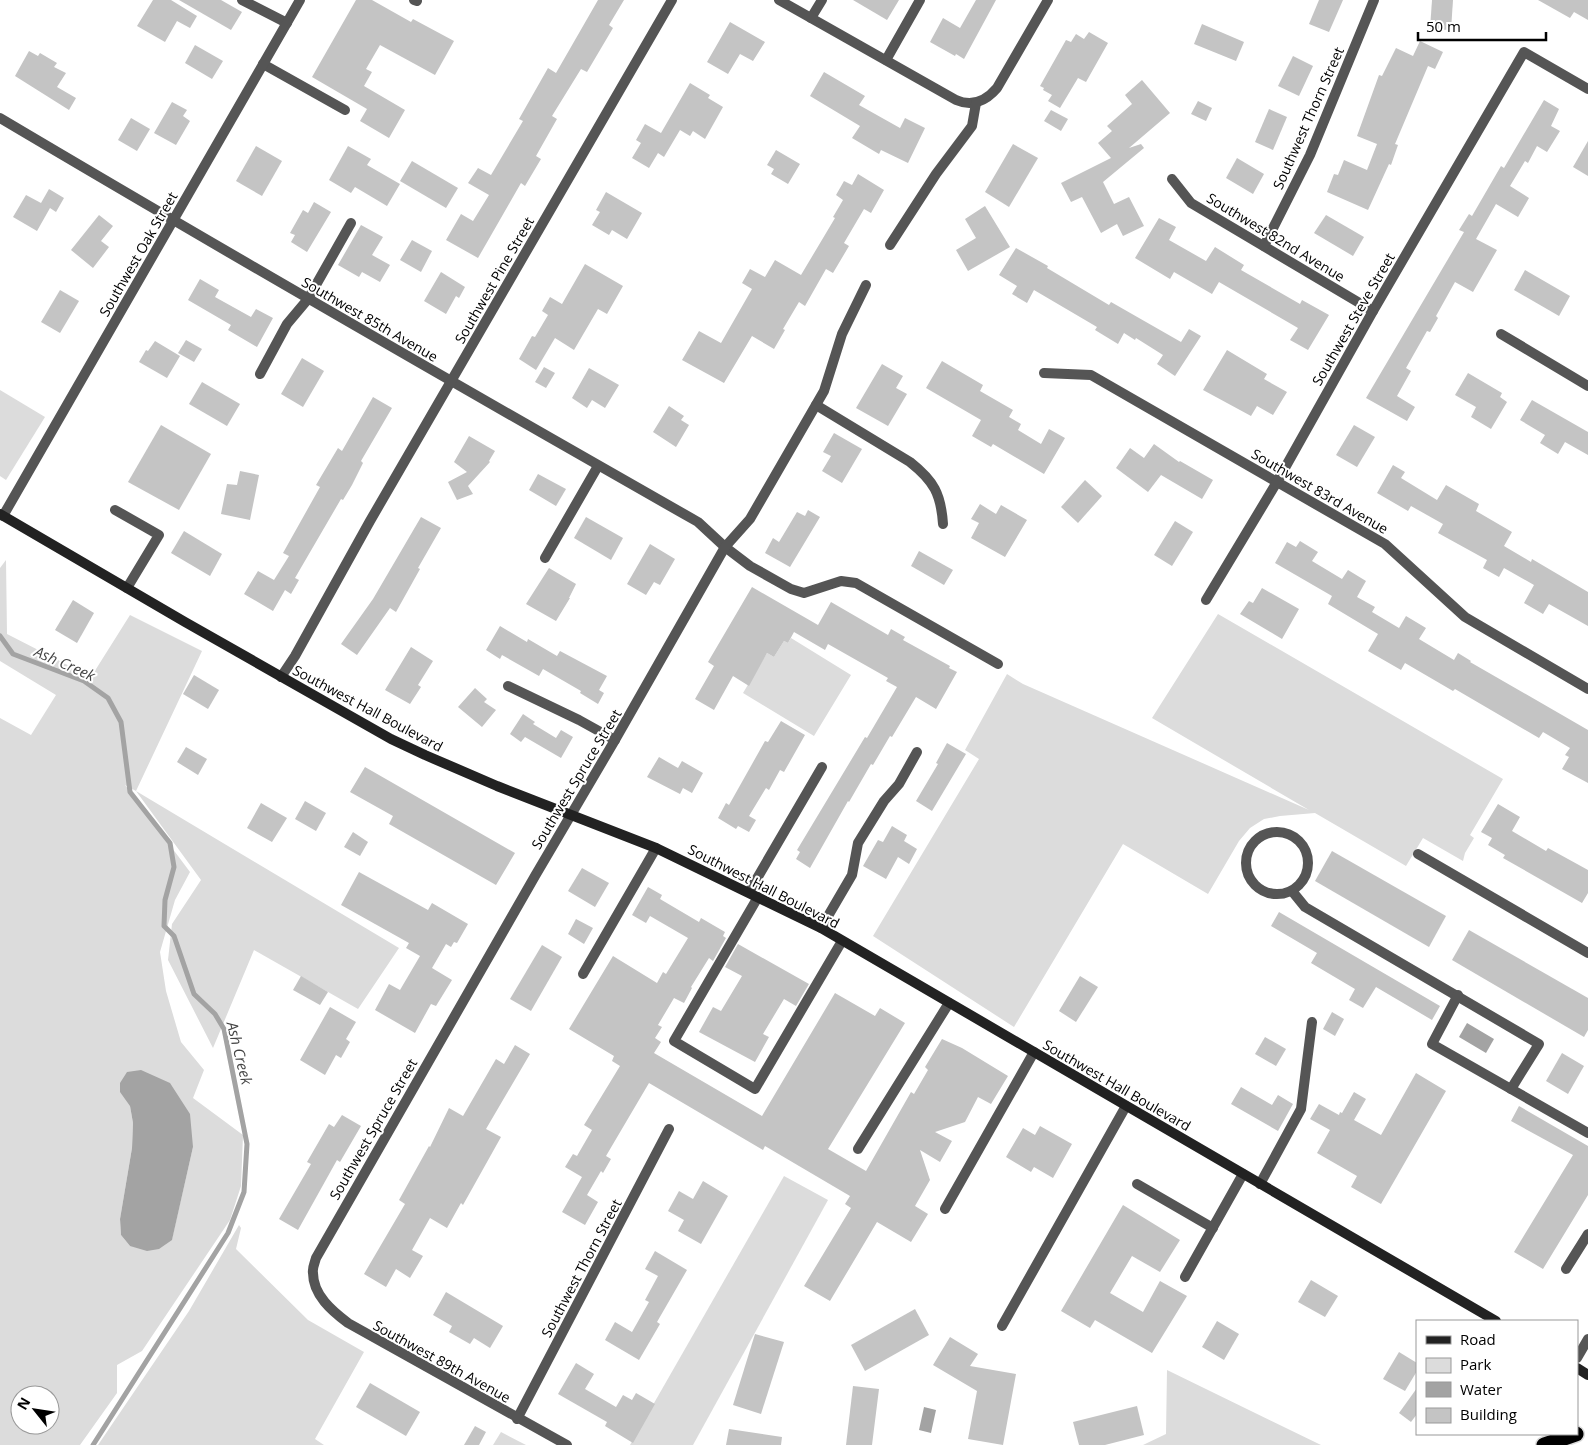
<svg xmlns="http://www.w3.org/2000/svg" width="1588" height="1445" viewBox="0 0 1588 1445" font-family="'Open Sans',sans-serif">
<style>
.green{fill:#dcdcdc;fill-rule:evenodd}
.water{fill:#a3a3a3}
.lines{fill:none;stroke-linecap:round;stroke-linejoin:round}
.stream{stroke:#a3a3a3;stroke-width:5}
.building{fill:#c4c4c4}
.motorway-casing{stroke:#dbdbdb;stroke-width:18}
.service{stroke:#555;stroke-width:10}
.minor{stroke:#555;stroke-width:10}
.tertiary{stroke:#555;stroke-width:10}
.secondary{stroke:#222;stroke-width:10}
.motorway{stroke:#000;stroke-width:15}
.labels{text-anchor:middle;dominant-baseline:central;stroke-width:4;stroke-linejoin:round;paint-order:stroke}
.street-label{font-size:14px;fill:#000;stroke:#fff}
.water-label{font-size:15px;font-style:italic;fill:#444;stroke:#fff}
</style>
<rect width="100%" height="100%" fill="#fff"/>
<g class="green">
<polygon points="0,390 45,417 6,480 0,476"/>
<path d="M6,560L7,634L91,677L130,615L202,651L136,791L399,948L358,1009L254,950L213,1048L168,960L172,924L201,880L136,791L125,785L190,872L175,900L160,952L166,991L181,1042L204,1070L193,1098L243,1135L241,1186L230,1220L142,1351L117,1365V1393L80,1445H0V718L31,735L56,695L0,661V568ZM130,1106L193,1147L172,1239L130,1246L121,1235L120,1219L132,1148L133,1123ZM20,1395H50V1425H20Z"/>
<polygon points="1218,614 1503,779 1470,835 1474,838 1465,853 1463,861 1423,838 1406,866 1315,813 1280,816 1264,819 1250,828 1239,841 1208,894 1123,844 1014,1027 873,936 979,759 965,750 1007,674 1023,684 1309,810 1152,718"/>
<polygon points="791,638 851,675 814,736 743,693 767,653 774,657 784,641 788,643"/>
<polygon points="784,1176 828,1200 693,1445 630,1445"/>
<polygon points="239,1225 241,1228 236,1249 308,1320 364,1352 315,1439 324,1445 98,1445 189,1311"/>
<polygon points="1167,1370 1321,1445 1143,1445 1166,1434"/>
<polygon points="501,1432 526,1445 493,1445"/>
</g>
<g class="water">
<polygon points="1467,1023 1494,1039 1486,1053 1459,1037"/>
<polygon points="141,1070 170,1083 190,1114 193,1147 172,1240 159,1249 147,1251 130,1246 121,1235 120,1219 132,1148 133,1123 130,1106 120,1092 120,1083 127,1072"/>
<polygon points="924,1407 936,1410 931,1433 919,1430"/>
</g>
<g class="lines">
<polyline class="stream" points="0,636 13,654 84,681 108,698 121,722 130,792 170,843 174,867 165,900 164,926 174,936 194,994 215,1014 224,1029 247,1144 244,1192 228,1233 93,1445"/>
</g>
<g class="building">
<polygon points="153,0 171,0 197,16 190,28 177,21 165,42 137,26"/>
<polygon points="179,0 221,0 242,12 231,30"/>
<polygon points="356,0 372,0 411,22 413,19 454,41 435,75 380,45 366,69 372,72 364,86 405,110 389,138 360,121 367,109 312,77"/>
<polygon points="598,0 624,0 609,25 613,28 587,72 581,69 552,116 557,119 536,156 541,159 525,186 521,183 478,258 446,240 461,214 473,221 489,195 468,183 478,168 491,175 523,121 519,119 548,68 556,73"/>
<polygon points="853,0 899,0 887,20"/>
<polygon points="976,0 996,0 964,59 956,54 955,56 930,42 943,18 960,28"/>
<polygon points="1319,0 1343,0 1329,32 1309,24"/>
<polygon points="1432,0 1453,0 1451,30 1430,29"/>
<polygon points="1538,0 1588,0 1588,20 1574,12 1570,18"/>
<polygon points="730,22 765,42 753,61 740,54 728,74 707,62"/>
<polygon points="1202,24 1244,42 1236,61 1194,44"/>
<polygon points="1089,32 1108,43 1086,82 1078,78 1060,108 1048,101 1052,95 1043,90 1044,88 1040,86 1066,40 1071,42 1076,34 1084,39"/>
<polygon points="1420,41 1443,52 1435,69 1428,66 1395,144 1398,145 1391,165 1389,164 1368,210 1327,192 1334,174 1338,175 1344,160 1367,170 1377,144 1357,136 1379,75 1382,76 1396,48 1413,56"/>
<polygon points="195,45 223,61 212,79 185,63"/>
<polygon points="29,51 38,56 40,53 57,63 54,67 66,73 57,87 76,98 69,110 15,76"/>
<polygon points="1293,56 1313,66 1299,96 1278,86"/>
<polygon points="824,72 865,96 859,105 900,128 905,118 925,128 908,163 881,150 879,154 852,138 860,126 810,96"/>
<polygon points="1142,80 1170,113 1129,148 1141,144 1144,148 1103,182 1114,204 1129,197 1144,226 1123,236 1117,224 1101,233 1082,197 1071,202 1061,183 1111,158 1098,143 1112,131 1107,126 1132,104 1125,95"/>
<polygon points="690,83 710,95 708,98 723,107 705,139 693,131 690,136 680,130 664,157 658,153 649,168 632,158 641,143 636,140 645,124 661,133"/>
<polygon points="1544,100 1559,109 1551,126 1560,131 1547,152 1537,146 1528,163 1525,161 1510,186 1529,198 1518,217 1496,204 1476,239 1497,250 1473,292 1455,282 1436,316 1438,318 1430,332 1427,331 1406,368 1411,371 1397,396 1415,407 1407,421 1366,398 1464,232 1459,230 1469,214 1472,216 1501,166 1504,168"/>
<polygon points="1198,101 1212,108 1206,121 1191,114"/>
<polygon points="172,102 187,110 183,116 190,121 176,145 154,133"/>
<polygon points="1269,109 1287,117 1273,150 1255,142"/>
<polygon points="1051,110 1068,119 1061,131 1044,121"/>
<polygon points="131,118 150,129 137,151 118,140"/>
<polygon points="1588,141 1588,176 1573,167"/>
<polygon points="1013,144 1038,158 1009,207 985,192"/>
<polygon points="256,146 282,161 262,196 236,181"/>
<polygon points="348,146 371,159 367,165 400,184 387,206 355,187 351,193 329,180"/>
<polygon points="776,150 800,164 788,184 771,174 774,169 767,165"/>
<polygon points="1237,158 1264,174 1253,194 1226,178"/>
<polygon points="412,161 458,188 446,208 400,181"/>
<polygon points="858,174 884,190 871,213 864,209 844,243 849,246 833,273 826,269 805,306 799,302 783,329 785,330 774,349 752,336 724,383 682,360 699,331 721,343 752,289 742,283 750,269 765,277 775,260 801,275 835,218 833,217 843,200 836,195 844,181 852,185"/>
<polygon points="49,189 64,198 56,212 50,208 37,231 13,217 26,195 41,203"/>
<polygon points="606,192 642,213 627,239 612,230 609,235 592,225 600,212 596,210"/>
<polygon points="314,202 331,212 307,252 291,242 295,235 290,233 303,210 308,213"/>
<polygon points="985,206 1010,247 968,271 956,250 976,238 965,219"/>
<polygon points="99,215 113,226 101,241 109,247 93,268 71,250"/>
<polygon points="1326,215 1364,237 1353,256 1314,233"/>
<polygon points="1159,218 1176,227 1169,240 1206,261 1215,247 1244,265 1241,270 1300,304 1302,300 1329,315 1308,350 1290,340 1298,328 1219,282 1212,294 1174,272 1170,279 1135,258"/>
<polygon points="361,225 383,237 372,255 390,265 380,282 362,272 359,277 338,265"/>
<polygon points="412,240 432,251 421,272 400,260"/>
<polygon points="1016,248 1048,266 1047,268 1109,305 1111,302 1181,342 1189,329 1201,336 1175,376 1157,364 1163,355 1136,338 1135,340 1124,333 1118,344 1095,330 1097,327 1034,290 1027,303 1012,294 1017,286 999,275"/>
<polygon points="585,264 623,286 607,314 598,309 574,350 555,338 536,370 519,359 532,336 535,337 548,315 542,311 550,297 562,304"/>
<polygon points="1525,270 1570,296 1559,316 1514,290"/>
<polygon points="441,272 465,287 459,298 456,296 446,314 424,301"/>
<polygon points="200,279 219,290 215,297 251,317 256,309 273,318 257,347 228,330 231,325 188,300"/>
<polygon points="60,290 79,301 60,333 41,322"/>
<polygon points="186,340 202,349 194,362 178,353"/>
<polygon points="155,341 180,356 167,378 139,362 146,350 148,351"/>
<polygon points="1227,350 1267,374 1264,379 1287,392 1273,415 1257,406 1251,416 1203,390"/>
<polygon points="302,358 324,371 303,407 281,394"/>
<polygon points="942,361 983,385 980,391 1013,410 1009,417 1021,424 1018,430 1041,444 1049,429 1065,438 1044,474 993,444 991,447 972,436 981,420 926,388"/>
<polygon points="882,364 903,376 896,388 907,394 888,426 856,408"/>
<polygon points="544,367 555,373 546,388 535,382"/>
<polygon points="589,368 619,385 605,408 592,400 587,408 572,398"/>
<polygon points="1468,373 1502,393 1500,397 1507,402 1491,429 1471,417 1476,407 1455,395"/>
<polygon points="202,382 240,404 227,426 189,404"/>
<polygon points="373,397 392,408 361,461 363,463 352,485 343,500 341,499 295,578 299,580 291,594 285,590 273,611 244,594 258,571 274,580 289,556 283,553 320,487 316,485 338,448 342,451"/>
<polygon points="1532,400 1588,432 1588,455 1565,442 1558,454 1540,443 1545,435 1520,420"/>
<polygon points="669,406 684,416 681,420 689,425 676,447 653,432"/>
<polygon points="161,425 211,454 179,510 128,482"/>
<polygon points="1354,425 1375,437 1357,467 1336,455"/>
<polygon points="834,433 862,449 842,483 822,471 831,456 823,452"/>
<polygon points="469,436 495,451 489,461 490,462 468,486 473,494 457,500 448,482 467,472 454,462"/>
<polygon points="1154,444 1179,462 1180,461 1213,480 1202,499 1161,475 1148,492 1116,468 1130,448 1144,458"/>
<polygon points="1393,465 1405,472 1401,478 1437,500 1446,485 1479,504 1476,511 1512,532 1504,546 1531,562 1532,559 1588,592 1588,626 1549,604 1543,614 1524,603 1534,585 1504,568 1499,577 1483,568 1487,560 1438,533 1443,524 1411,506 1408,511 1377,493"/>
<polygon points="240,471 259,475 250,520 221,514 227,484 237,485"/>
<polygon points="538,474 566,489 556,506 529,490"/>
<polygon points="1085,480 1102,496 1078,523 1061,507"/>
<polygon points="980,504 996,514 1001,505 1027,520 1005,557 971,538 979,523 971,519"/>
<polygon points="808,510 820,517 790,567 765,553 773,538 779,542 797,512 805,516"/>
<polygon points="421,517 441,528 418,568 420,569 396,612 390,608 357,655 341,644 373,599"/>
<polygon points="586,517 623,538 611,560 574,538"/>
<polygon points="1175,521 1193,532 1172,566 1154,555"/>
<polygon points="184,531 222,554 210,576 171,553"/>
<polygon points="1300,541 1318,552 1312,561 1342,579 1348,570 1366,581 1357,597 1375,607 1372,612 1399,628 1406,616 1426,628 1419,639 1454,660 1458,653 1471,661 1470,662 1588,730 1588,783 1562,769 1569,757 1565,755 1570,748 1543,732 1539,738 1455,689 1453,691 1405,663 1401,670 1368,651 1378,634 1328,604 1332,596 1275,563 1287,542 1296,547"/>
<polygon points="650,544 675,559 660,585 654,582 646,595 627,584"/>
<polygon points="919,551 953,570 944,585 911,566"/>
<polygon points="549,568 576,584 569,598 570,598 556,621 526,604"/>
<polygon points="752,587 818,625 831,602 888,635 891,629 905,637 903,640 950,666 949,668 957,672 936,709 916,697 892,737 890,736 873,765 871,764 849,802 848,801 810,868 796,859 800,852 797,850 865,737 867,738 897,687 886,681 888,678 828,644 825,650 794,632 788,643 784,641 774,657 767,653 749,686 733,676 714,710 695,699 714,666 708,662"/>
<polygon points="1262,588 1299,609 1282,639 1240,614 1249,601 1253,603"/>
<polygon points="73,600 94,613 77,643 55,630"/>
<polygon points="500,626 527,642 528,639 557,656 560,651 607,676 599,690 604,693 598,704 580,693 581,691 543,669 539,676 502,655 500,659 486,650"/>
<polygon points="411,647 433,661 418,685 421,687 410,704 385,690"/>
<polygon points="194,675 219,690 208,709 183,694"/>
<polygon points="475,688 487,699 484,702 496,710 482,727 458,707"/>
<polygon points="523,714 535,722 533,724 556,738 561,730 573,737 561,758 525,737 521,742 510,734"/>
<polygon points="781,721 805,735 784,772 780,770 769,790 766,788 749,816 756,820 749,832 738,826 736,829 718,818 726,803 729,805 765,741 768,742"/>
<polygon points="947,743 966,754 932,811 916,801 938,764 936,763"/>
<polygon points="186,747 207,759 198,775 177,762"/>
<polygon points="659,757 678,768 682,761 703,773 692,793 683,788 680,794 647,777"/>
<polygon points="365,767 515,853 496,885 389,824 393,816 350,792"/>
<polygon points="305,801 326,813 316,831 295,819"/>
<polygon points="261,803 287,818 272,842 247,828"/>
<polygon points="1498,804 1520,817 1512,831 1546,851 1548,848 1588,870 1588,893 1582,903 1503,858 1505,855 1488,845 1492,838 1481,832"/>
<polygon points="892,826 907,835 904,841 917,849 909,864 898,857 886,879 863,866 878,840 883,842"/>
<polygon points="353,832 368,842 360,856 344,847"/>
<polygon points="1332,851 1446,916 1429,947 1315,881"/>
<polygon points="582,868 609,883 595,907 568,891"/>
<polygon points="359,872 428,910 432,903 468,924 457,943 454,942 451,947 446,944 432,968 452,980 436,1006 431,1004 415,1033 375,1010 389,984 400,990 420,956 406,948 409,943 341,905"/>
<polygon points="648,887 662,895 660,899 699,922 701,918 725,932 723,936 726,938 713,961 709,958 691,987 692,988 684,1003 674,998 658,1025 662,1027 655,1038 661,1042 654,1053 762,1116 835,993 875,1016 880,1008 905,1023 828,1149 866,1171 911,1092 914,1094 928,1070 925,1067 942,1039 962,1048 1008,1076 991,1104 978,1097 965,1122 935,1132 952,1141 940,1162 920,1150 930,1180 915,1206 928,1214 911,1242 877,1222 830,1301 804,1286 851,1208 845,1204 850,1196 765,1146 763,1150 649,1083 606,1156 611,1159 603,1173 601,1171 587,1195 598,1202 585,1225 562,1212 582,1177 565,1167 573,1154 577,1156 592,1130 584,1125 620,1066 612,1061 614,1056 569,1029 613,956 657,983 663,972 666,974 688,938 650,916 646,923 632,915"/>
<polygon points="1279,912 1440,1006 1432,1020 1376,987 1363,1008 1349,1000 1355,989 1311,963 1317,953 1271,926"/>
<polygon points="576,919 593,928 584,944 568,934"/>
<polygon points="1469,930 1588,998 1588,1030 1584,1037 1452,960"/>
<polygon points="738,944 809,984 796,1006 784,999 763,1034 769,1037 755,1062 699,1032 713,1007 721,1011 742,976 725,967"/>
<polygon points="542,945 562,957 531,1011 510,999"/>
<polygon points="301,976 328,992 320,1005 293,990"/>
<polygon points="1080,976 1098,987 1076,1022 1059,1011"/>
<polygon points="330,1007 356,1022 346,1039 350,1042 341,1058 336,1055 325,1075 300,1060"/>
<polygon points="1332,1012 1344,1019 1335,1036 1323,1029"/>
<polygon points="1265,1037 1286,1049 1276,1066 1255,1054"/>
<polygon points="515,1045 530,1054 486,1129 501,1137 463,1205 461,1203 447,1228 430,1218 412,1250 423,1256 410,1278 396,1269 386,1287 364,1274 405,1204 399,1200 429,1146 430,1147 449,1108 463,1116 496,1059 504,1064"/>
<polygon points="1562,1053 1584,1066 1568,1094 1546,1081"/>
<polygon points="1416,1073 1446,1091 1381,1204 1351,1187 1357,1176 1317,1153 1330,1130 1310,1119 1319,1104 1339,1115 1340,1112 1342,1113 1354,1092 1366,1099 1354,1120 1381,1135"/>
<polygon points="1241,1087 1272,1105 1278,1095 1293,1104 1278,1131 1231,1104"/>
<polygon points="1519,1106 1588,1146 1588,1195 1543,1269 1514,1252 1573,1155 1511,1121"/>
<polygon points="342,1115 361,1126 340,1162 337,1160 298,1230 279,1219 311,1164 307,1162 329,1124 334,1127"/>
<polygon points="1040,1126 1072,1144 1053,1178 1034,1167 1031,1172 1006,1157 1023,1128 1035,1135"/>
<polygon points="703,1181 728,1196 701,1244 678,1231 684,1220 668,1211 679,1191 693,1199"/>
<polygon points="1123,1205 1180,1240 1160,1272 1132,1256 1110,1293 1143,1312 1160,1281 1187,1296 1152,1353 1095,1320 1090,1328 1061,1311"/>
<polygon points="655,1251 687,1270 657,1322 660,1324 639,1360 605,1340 615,1322 632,1332 649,1302 645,1300 658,1276 645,1269"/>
<polygon points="1311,1280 1338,1296 1325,1317 1298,1302"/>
<polygon points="446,1292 503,1326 490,1348 474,1338 470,1344 449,1332 452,1326 433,1315"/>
<polygon points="915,1309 929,1335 865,1371 851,1345"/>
<polygon points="1217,1321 1239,1334 1224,1360 1202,1347"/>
<polygon points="755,1334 784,1342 761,1414 733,1405"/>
<polygon points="950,1337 978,1354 970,1366 1016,1374 1003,1445 968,1439 977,1391 933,1365"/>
<polygon points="1399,1352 1417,1363 1417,1371 1405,1391 1383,1379"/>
<polygon points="576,1363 594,1374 585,1389 616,1407 623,1395 632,1400 636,1393 655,1404 633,1443 605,1426 607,1422 558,1394"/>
<polygon points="370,1383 420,1412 406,1436 356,1407"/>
<polygon points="853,1386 879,1389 872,1445 846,1445"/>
<polygon points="1417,1388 1417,1414 1411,1422 1399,1413"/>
<polygon points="1137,1406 1144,1435 1105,1445 1079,1445 1073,1422"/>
<polygon points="475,1426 486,1432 479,1445 464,1445"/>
<polygon points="729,1429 782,1437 781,1445 726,1445"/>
</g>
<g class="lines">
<g class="motorway-casing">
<polyline id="motorway" points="1544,1445 1576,1434"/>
</g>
<g class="service">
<polyline points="242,0 287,23"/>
<polyline points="414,0 417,1"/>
<polyline points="811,18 822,0"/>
<polyline points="886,60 920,0"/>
<polyline points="263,64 345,110"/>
<polyline points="260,374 287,324 308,299 351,223"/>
<path d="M816,405L910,462C934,481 941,494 943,524"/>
<polyline points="115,510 159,535 127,588"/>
<polyline points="725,547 750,566 791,589 804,593 841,581 856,583 998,664"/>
<polyline points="545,558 598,466"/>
<circle cx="1277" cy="863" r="31"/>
<polyline points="1292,891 1305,907 1539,1044 1511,1089 1588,1133"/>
<polyline points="758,897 674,1041 755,1089 842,941"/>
<polyline points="583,974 656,848"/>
<polyline points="1458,995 1432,1044 1511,1089"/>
<polyline points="858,1149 949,1003"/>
<polyline points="1137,1184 1213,1228"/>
<polyline points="1260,1184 1301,1109 1312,1022"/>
<polyline points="945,1209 1034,1052"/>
<polyline points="1566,1269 1588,1234"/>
<polyline points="1185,1277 1243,1174"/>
<polyline points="1002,1326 1126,1106"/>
</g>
<g class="minor">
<path d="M779,0L956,100C972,107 986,101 997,88L1048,0"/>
<path d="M0,118C231,255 464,389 698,522L725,547"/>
<polyline points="1172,179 1191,203 1373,311"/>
<polyline points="890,245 936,174 972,126 976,103"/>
<polyline points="1264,246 1310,155 1374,0"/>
<polyline points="1501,334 1588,386"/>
<polyline points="1044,373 1091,375 1277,482 1385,544 1465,617 1588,689"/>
<polyline points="1206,600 1277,482 1373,311 1524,52 1588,89"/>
<polyline points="281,677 295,656 370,521 672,0"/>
<polyline points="508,686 579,720 615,740"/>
<polyline points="1418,854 1588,953"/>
<polyline points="749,892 822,767"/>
<polyline points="821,928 852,875 858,843 884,801 899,784 917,752"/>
<polyline points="517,1419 669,1129"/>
<path d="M567,1445L348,1323C332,1311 313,1295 313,1273C312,1268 315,1262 316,1258L535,876L615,740L725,547L750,519L824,391L842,334L866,285"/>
</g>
<g class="tertiary">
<polyline points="3,516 300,0"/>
<polyline points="1577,1358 1588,1339"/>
</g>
<g class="secondary">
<polyline points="0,514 185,622 391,739 425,755 497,786 656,848 821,928 1496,1321"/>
<polyline points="1577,1368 1588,1375"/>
</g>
<use href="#motorway" class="motorway"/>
</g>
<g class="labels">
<g class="street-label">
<text transform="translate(1308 118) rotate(-66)">Southwest Thorn Street</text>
<text transform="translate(1276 237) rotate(31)">Southwest 82nd Avenue</text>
<text transform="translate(138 254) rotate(-60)">Southwest Oak Street</text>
<text transform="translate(494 280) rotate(-60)">Southwest Pine Street</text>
<text transform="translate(370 319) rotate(30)">Southwest 85th Avenue</text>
<text transform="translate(1353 319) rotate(-60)">Southwest Steve Street</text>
<text transform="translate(1320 491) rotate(30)">Southwest 83rd Avenue</text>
<text transform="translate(368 708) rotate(28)">Southwest Hall Boulevard</text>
<text transform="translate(576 779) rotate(-59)">Southwest Spruce Street</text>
<text transform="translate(764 886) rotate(27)">Southwest Hall Boulevard</text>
<text transform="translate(1117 1085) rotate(30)">Southwest Hall Boulevard</text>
<text transform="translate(373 1129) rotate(-60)">Southwest Spruce Street</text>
<text transform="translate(581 1268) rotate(-62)">Southwest Thorn Street</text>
<text transform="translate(442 1361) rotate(29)">Southwest 89th Avenue</text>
</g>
<g class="water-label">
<text transform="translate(65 663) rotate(24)">Ash Creek</text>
<text transform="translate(240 1053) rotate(76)">Ash Creek</text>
</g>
</g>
<rect x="1416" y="1320" width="162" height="115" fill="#ffffff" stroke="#999999"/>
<rect x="1426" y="1336" width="25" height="8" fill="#222222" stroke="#999999"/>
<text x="1460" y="1345" font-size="15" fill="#000000">Road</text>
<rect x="1426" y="1358" width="25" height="15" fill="#dcdcdc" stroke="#999999"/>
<text x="1460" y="1370" font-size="15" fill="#000000">Park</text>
<rect x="1426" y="1382" width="25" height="15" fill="#a3a3a3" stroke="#999999"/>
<text x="1460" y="1395" font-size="15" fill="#000000">Water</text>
<rect x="1426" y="1408" width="25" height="15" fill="#c4c4c4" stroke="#999999"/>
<text x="1460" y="1420" font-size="15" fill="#000000">Building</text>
<g transform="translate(35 1410) rotate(300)"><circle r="24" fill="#ffffff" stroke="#999999"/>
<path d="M0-4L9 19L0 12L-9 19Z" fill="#000000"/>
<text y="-8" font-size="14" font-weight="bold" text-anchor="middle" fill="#000000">N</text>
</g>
<path d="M1418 32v8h128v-8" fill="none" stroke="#000000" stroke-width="2.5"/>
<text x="1426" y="32" font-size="15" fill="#000000" stroke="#ffffff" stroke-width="4" paint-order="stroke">50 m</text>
</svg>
